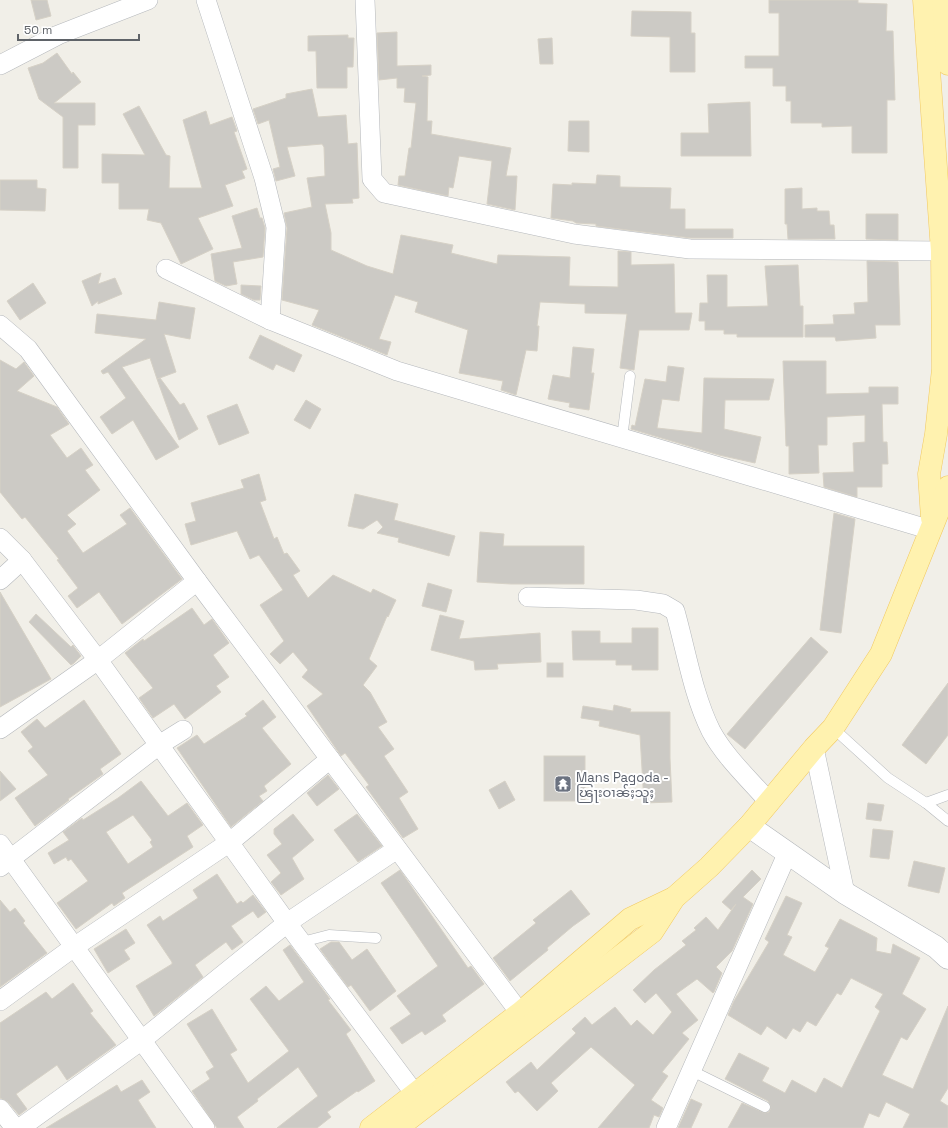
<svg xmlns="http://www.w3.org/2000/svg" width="948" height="1128" viewBox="0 0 948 1128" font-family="'Space Grotesk','Noto Sans Myanmar',sans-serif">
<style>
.building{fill:#cccac5;stroke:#d6d1c6;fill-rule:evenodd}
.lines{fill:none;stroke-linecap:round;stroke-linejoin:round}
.service-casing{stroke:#b5b8bc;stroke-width:11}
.minor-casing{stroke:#b5b8bc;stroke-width:20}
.tertiary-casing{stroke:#b5b8bc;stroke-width:23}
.primary-casing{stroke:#f2c960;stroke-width:23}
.service{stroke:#fff;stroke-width:10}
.minor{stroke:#fff;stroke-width:19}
.tertiary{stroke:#fff;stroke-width:22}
.primary{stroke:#fff2af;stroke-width:22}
.labels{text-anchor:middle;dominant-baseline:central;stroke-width:4;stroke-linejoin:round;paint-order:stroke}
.worship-label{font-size:13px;fill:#5b616d;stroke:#fff;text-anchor:start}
</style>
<rect width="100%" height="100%" fill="#f1efe8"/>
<g class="building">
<polygon points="31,0 47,0 51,16 36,20"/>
<polygon points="769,0 858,0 858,3 887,4 886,31 893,31 895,100 887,100 887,153 852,153 852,126 822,127 822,123 791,123 791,101 786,101 786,86 773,86 773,68 745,68 745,56 779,56 779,13 769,13"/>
<polygon points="632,11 691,12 691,33 695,33 695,72 670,72 670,37 631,36"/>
<polygon points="397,32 397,66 431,65 431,75 422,76 428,77 427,121 432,121 431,134 511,148 506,176 517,176 515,210 487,204 492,161 459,156 453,188 449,187 448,196 398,185 399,176 405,176 409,148 411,148 416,103 404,102 405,88 397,88 397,78 379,80 377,33"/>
<polygon points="348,35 348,38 354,38 353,67 347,67 347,88 317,88 316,51 308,51 308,36"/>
<polygon points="552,38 553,64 540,64 538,39"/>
<polygon points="57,53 72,74 73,72 81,82 54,103 95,103 95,125 78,125 78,168 63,168 63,117 39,99 28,68 43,63"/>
<polygon points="312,89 318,117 346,115 348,144 357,143 359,198 352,199 353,203 325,204 331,233 331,250 367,266 393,274 401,235 453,245 451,253 497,264 498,255 570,257 569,286 618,287 618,251 631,252 631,265 674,264 675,313 692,313 689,330 639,330 634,370 620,368 627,314 585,313 585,304 540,302 537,326 539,326 537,351 526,350 516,395 501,390 503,381 459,373 468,330 415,312 418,302 395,295 379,339 391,342 387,355 312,325 319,310 282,300 287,228 284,213 312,207 307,178 325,176 324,147 322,144 287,147 295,176 276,181 273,169 280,167 269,120 258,124 253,109 286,98 286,94"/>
<polygon points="750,102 751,156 681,156 681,133 709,133 708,104"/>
<polygon points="139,106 166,155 170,156 169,188 202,188 183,120 206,111 210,125 232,117 237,131 234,132 247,169 242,171 245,178 225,185 233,206 198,218 213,249 181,264 161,223 147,220 149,209 119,209 119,183 102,183 102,154 145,155 123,114"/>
<polygon points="569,121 589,121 589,152 568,151"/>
<polygon points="597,175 620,176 620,187 671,188 670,209 685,209 685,229 733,229 733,238 691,238 596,226 596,224 576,223 573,221 551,218 553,184 572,185 572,183 596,184"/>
<polygon points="0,180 37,180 37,188 46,189 45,211 0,210"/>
<polygon points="802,188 802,209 817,208 817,211 829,211 830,225 834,225 835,239 788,239 787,224 785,224 785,189"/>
<polygon points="257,208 260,218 262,218 265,228 263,257 233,262 237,284 226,286 215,281 211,254 242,248 232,216"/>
<polygon points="866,214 898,214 898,240 866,239"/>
<polygon points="867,261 898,262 900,325 875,325 876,338 836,341 835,337 805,337 805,325 834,324 833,315 855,314 854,303 868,302"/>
<polygon points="798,265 800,306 803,306 803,337 737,337 737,334 724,334 724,330 705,330 705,321 699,321 700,303 708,303 707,275 727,275 727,307 768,306 765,266"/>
<polygon points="101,273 98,284 115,278 122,294 98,304 98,301 92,306 82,281"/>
<polygon points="33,283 46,303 20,320 7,301"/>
<polygon points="241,285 261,286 260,300 254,300 241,294"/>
<polygon points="159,302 195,308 190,339 164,334 176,372 157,379 150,358 122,367 179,447 156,460 133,420 112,434 100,417 126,398 108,372 103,374 101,371 146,339 95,333 97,314 156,320"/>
<polygon points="260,335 302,355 294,372 276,364 273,370 249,358"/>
<polygon points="573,347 594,349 591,373 594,373 589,410 569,407 570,403 548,399 553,375 570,378"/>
<polygon points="0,360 16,369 24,362 34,376 17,391 57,407 69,424 50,435 67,458 81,448 93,465 85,470 100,490 67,515 76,524 67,531 83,553 127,524 120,515 130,508 182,579 122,624 99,592 77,608 68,596 78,588 57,560 59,559 25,517 22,519 0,492"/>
<polygon points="783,361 826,361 826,394 869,393 869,387 898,387 898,404 882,404 883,442 887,442 888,464 882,464 882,487 857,487 857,497 824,487 823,473 854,472 853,443 865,442 865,415 827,417 827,445 818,445 819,473 789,474 789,446 786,446"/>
<polygon points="668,366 684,368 679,401 662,399 657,428 702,433 704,378 774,379 769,400 725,400 724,429 761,437 755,463 719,455 631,429 632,425 635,426 645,379 666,382"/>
<polygon points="160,378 180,405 184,403 198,429 179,440 157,379"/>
<polygon points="306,400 321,409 310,429 294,420"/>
<polygon points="237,404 249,433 219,445 207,416"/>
<polygon points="259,474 266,500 260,502 274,539 277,537 284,554 287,553 300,571 293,575 308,598 333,575 371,593 373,589 396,600 388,617 387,616 369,659 377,666 363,685 370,692 387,722 378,727 394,749 384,756 408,792 399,798 418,829 403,838 366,787 369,785 345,753 341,756 307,706 323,694 302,677 308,670 293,652 280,664 270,654 284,641 260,605 283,590 259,555 250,559 237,531 191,545 185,524 196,521 191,503 244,488 241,480"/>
<polygon points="355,494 398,504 394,520 455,536 449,556 398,542 399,538 377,533 383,527 377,520 363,529 348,526"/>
<polygon points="834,513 855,519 841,633 820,630"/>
<polygon points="480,532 504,534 503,546 584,546 584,584 511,584 477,582"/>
<polygon points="428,583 452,590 446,612 422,606"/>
<polygon points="0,592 51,679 0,707"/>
<polygon points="192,608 204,625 212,619 229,643 213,655 229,677 216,686 221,692 185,719 174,704 153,718 139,698 153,688 125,653 143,639 144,641"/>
<polygon points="36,614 71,647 73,645 75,648 81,656 74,663 71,665 29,622"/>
<polygon points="440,615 464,621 459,639 540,633 541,662 497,664 498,669 475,670 474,661 431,650"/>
<polygon points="632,628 658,628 658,670 632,670 632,665 616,665 616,660 573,660 572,631 600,631 600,643 632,643"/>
<polygon points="811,637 828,652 745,749 727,734"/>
<rect x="547" y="663" width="16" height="14"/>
<polygon points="948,683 948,735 926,764 902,745"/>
<polygon points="84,700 121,754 100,769 103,774 68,799 69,800 35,826 15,798 48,775 28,751 33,747 21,732 37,719 45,728"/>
<polygon points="263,700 276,717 262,728 291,764 264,786 267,791 259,796 263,801 231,827 177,748 197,735 204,744 247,716 245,714"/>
<polygon points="614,705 631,709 630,712 670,712 670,758 672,802 644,803 640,735 599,726 600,721 581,718 583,706 613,711"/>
<rect x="544" y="756" width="41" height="45"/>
<polygon points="0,771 16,789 0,801"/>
<polygon points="328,775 339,789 317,806 307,793"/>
<path d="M141,781L168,816L187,803L203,825L187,836L193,847L122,893L125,898L114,906L112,903L76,929L57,903L88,881L71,859L68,861L66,857L54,864L48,853L69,840L63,832L82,818L83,820L118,798ZM133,815L152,840L150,842L153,847L128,864L106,832Z"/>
<polygon points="505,781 515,800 499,809 489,790"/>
<polygon points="868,803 884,805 881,821 866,819"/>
<polygon points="293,814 314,840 292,858 304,879 281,895 271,882 281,873 267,855 282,844 274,834 274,829"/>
<polygon points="357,814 382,846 358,862 334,830"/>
<polygon points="873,829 893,831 889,859 870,857"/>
<polygon points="914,861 945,868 939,893 908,886"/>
<polygon points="400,870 468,968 471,966 484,984 442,1015 446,1021 425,1035 422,1031 402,1044 390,1028 411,1014 397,996 438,966 381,883"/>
<polygon points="752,870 761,879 743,897 753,904 732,951 716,967 722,973 714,992 713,993 697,979 676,994 698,1020 682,1033 689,1039 662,1072 668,1076 651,1100 663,1108 659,1117 654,1115 649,1128 598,1128 635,1085 591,1047 551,1083 558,1091 537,1111 518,1091 515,1093 506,1082 531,1062 537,1070 576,1033 572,1029 585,1017 592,1025 615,1007 631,1026 637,1020 653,1035 672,1012 656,993 645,1003 633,990 654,970 686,945 682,941 696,930 694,928 706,917 718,930 736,904 731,910 722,902"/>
<polygon points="217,874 237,904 241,901 243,903 253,895 266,912 258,918 253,911 231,926 243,942 232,950 226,942 195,965 203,977 154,1016 136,986 172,964 172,962 147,925 160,916 163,921 198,898 193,890"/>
<polygon points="571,890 590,914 573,926 547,948 548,950 510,981 493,958 536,923 533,920"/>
<polygon points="786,896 802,903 787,935 792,937 783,955 815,972 829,948 825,946 840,919 877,938 876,951 891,954 893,944 920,958 902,994 926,1009 907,1040 901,1037 882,1075 913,1089 948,1006 948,1088 940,1101 948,1106 948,1128 903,1128 910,1114 886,1102 879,1117 869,1113 863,1128 728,1128 742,1103 765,1113 769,1112 771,1107 768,1101 725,1079 739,1053 769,1068 762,1081 785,1093 792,1080 816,1093 824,1078 842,1088 880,1011 875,1007 883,994 851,978 841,995 837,993 816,1026 807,1021 800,1032 793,1028 786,1039 767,1026 761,1035 728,1015 734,1001 769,942 765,939"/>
<polygon points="0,900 10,912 15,908 25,921 23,923 47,953 0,987"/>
<polygon points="126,929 135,943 124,950 130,959 108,973 94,949"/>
<polygon points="331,942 339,942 352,960 367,949 396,991 370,1011 351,985 348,987 320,949"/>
<polygon points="290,945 330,999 328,1000 351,1030 346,1034 375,1081 358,1092 357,1091 327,1112 331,1117 317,1128 277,1128 318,1096 298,1067 257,1099 258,1101 237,1117 244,1128 217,1128 192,1091 210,1079 206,1072 214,1067 187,1024 212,1009 237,1050 230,1054 248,1083 289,1051 250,999 266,986 279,1001 304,982 283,950"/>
<polygon points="73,983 93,1011 90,1013 116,1045 67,1080 57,1065 16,1094 27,1109 19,1115 8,1102 0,1098 0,1023 46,992 52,999"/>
<polygon points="142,1080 150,1092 138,1100 156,1128 46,1128 117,1085 121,1092"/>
<polygon points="691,1099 702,1104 691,1128 678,1128"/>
</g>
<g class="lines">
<g class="service-casing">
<g id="service">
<polyline points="622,438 630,376"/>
<polyline points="833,728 888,778 926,803 948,821"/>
<polyline points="926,803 948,795"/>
<polyline points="302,942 329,935 376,938"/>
<polyline points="692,1071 765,1107"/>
</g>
</g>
<g class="minor-casing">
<g id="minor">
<polyline points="206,0 264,178 276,227 270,320"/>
<polyline points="365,0 372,179 384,193 574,234 690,249 942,251"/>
<polyline points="0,65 58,35 148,0"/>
<polyline points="166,269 270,320 397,371 931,530"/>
<polyline points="0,325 28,349 197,581 520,1013 531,1024"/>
<polyline points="0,538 22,560 98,660 287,923 415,1094"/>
<polyline points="0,580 22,560"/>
<path d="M528,597L636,600L663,604L675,611C686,650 693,695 711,731C725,757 749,779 769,802"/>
<polyline points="0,729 98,660 197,581"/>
<polyline points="814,748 845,893"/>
<polyline points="0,844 205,1128"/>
<polyline points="0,867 159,745 183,730"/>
<polyline points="0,1001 74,947 230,842 330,759"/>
<polyline points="0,1109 15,1128"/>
<polyline points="20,1128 142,1040 287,923 397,849"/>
<polyline points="666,1128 788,852"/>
</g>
</g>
<g class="tertiary-casing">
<polyline id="tertiary" points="749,826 845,893 936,947 948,958"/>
</g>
<g class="primary-casing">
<g id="primary">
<polyline points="924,0 942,251 943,369 936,434 929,474 932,518"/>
<polyline points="943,0 948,64"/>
<polyline points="371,1128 520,1013 630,919 674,898"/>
<polyline points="397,1128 652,932 674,898 709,867 749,826 814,748 833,728 881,654 948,487"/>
</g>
</g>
<use href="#service" class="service"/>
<use href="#minor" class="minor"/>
<use href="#tertiary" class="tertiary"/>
<use href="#primary" class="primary"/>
</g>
<defs>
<g id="temple-square" transform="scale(0.9)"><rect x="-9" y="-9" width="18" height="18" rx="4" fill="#6b7280" stroke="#fff"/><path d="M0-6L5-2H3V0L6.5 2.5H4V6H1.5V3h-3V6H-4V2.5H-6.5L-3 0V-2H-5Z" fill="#fff"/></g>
</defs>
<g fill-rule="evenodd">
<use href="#temple-square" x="563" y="784"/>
</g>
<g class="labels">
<g class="worship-label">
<text x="576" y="777">Mans Pagoda -<tspan x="576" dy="15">ၽြႃးဝၢၼ်ႈသူႈ</tspan></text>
</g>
</g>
<path d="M18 34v6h121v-6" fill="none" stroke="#5f6368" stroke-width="2"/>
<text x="24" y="34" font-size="12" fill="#5f6368" stroke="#ffffff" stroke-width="3" paint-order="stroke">50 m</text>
</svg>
